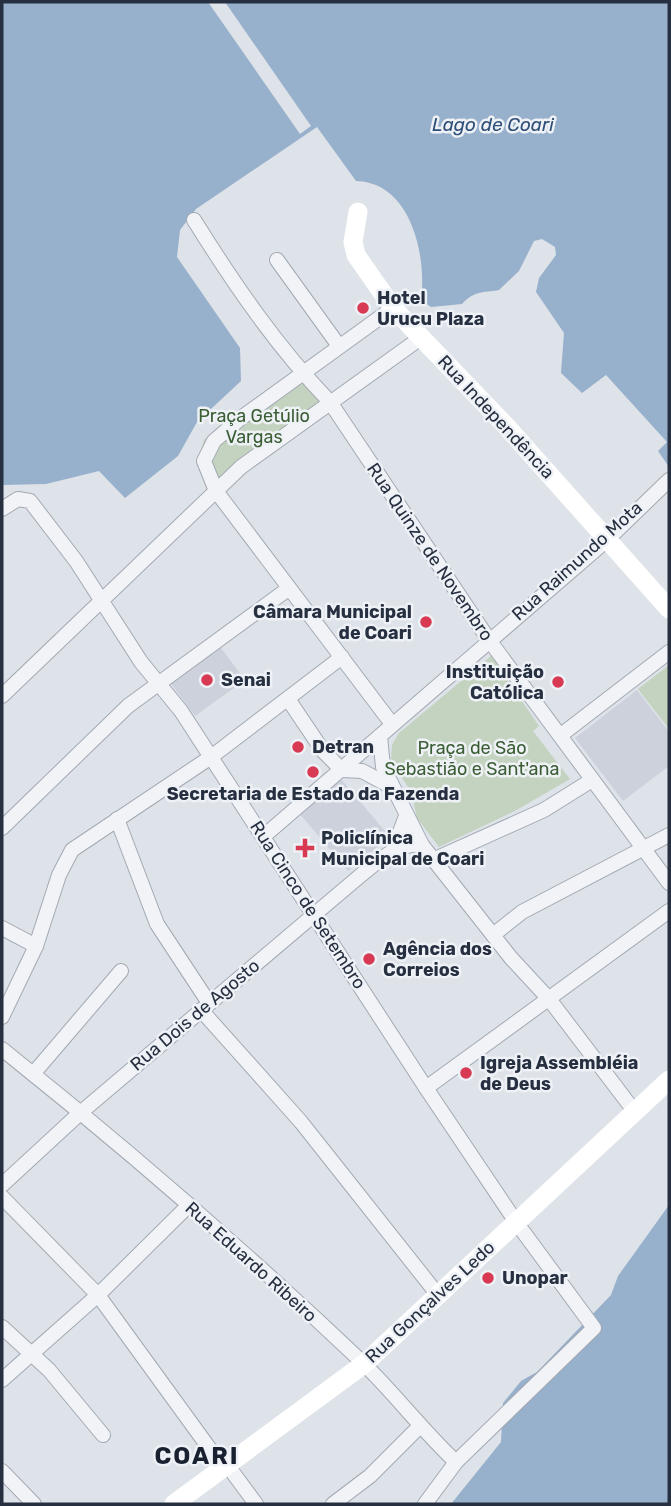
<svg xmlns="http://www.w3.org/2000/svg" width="671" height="1506" viewBox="0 0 671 1506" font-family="Rubik,sans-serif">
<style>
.built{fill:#ccd1db}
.green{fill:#c4d3bf}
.water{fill:#97b0cb}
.pier{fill:#dee2e9}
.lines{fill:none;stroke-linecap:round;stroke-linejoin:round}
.street-casing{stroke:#a3a9b3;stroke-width:16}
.street{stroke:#f1f3f7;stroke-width:14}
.secondary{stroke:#fff;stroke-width:19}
.poi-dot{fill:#d73a52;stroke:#eef1f6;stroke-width:2.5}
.labels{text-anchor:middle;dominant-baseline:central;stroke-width:5;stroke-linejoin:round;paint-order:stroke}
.poi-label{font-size:18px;font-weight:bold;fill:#263041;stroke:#eef1f6;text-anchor:start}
.park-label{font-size:18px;fill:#3b5d33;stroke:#eef1f6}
.street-label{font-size:18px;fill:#263041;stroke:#eef1f6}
.water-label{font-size:19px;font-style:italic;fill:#2e4f77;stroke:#eef1f6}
.district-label{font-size:24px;font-weight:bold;letter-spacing:2px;fill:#192131;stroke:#eef1f6}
</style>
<rect width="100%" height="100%" fill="#dee2e9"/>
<g class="built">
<polygon points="218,644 245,680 195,716 169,681"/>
<polygon points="637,690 669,732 669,766 623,801 575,738"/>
<polygon points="341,779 390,837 348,871 300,814"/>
</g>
<g class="green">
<polygon points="296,370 320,403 218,481 198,460 204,440 219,426"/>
<polygon points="491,656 539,726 533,731 570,779 515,811 439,847 417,818 411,792 391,760 392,745 399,733"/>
<polygon points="669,665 669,729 638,689"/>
</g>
<g class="water">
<path d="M2,2H669V467L658,451L667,442L606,375L582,393L561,373L564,333L536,292L539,278L556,255L555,247L542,239L534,241L519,271L499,290C483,293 475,290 462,304L431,307L421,300C427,256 411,182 356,181L317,127L196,209L180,230L177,257L240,348L241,381L197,422L178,456L125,498L99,471L46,484L2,485Z"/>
<polygon points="669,1205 669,1504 451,1504 501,1442 503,1403 521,1381 537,1372 611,1295 618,1276"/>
</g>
<polygon class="pier" points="208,2 225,2 311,126 300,134"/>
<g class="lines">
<g class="street-casing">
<g id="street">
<path d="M194,220C234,284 277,347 330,402L489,640L669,883"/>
<polyline points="277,260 339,346"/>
<polyline points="2,509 18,499 30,501 76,561 141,662 181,711 426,1088 516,1222 594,1328 456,1462 425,1504"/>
<polyline points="2,696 241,467 422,337"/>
<polyline points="288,699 323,751 342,770"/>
<polyline points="392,724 216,491 204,461 214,441 241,418 393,308"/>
<polyline points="561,735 669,652"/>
<polyline points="380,736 383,767 422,845 511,958 549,999 635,1112"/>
<polyline points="342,770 362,771 392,787"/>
<polyline points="117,819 157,924 209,1003"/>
<polyline points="2,828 128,706 288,589"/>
<polyline points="264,836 608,539 669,480"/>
<polyline points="393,850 406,816"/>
<polyline points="433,860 544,810 592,780"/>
<polyline points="2,928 36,946"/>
<polyline points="493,935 522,912 669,835"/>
<polyline points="201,1010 301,1122 438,1295"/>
<polyline points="2,1017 36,946 59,875 72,850 211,757 342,657"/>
<path d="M2,1049C126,1148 247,1253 362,1362C395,1394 423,1431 456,1462"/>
<polyline points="33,1074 121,971"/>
<polyline points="426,1088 669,911"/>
<path d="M2,1185L79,1114L361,875C380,860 396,843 422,845"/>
<polyline points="2,1197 98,1295 212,1452 228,1466 256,1504"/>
<polyline points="2,1327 49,1370 103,1435"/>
<polyline points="2,1380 98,1295 189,1205"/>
<polyline points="2,1471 34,1504"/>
<polyline points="333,1504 370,1476 419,1427"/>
</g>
</g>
<use href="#street" class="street"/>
<g class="secondary">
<polyline points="358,212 353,242 356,255 393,308 507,427 669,609"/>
<polyline points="174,1504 364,1364 669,1080"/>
</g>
</g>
<g class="poi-dot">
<circle cx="363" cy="308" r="7"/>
<circle cx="426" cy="622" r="7"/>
<circle cx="207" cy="680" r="7"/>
<circle cx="558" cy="682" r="7"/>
<circle cx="298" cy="747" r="7"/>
<circle cx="313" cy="772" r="7"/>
<path d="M301.5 837.5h7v7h7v7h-7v7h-7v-7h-7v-7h7z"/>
<circle cx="369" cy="959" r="7"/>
<circle cx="466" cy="1073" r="7"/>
<circle cx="488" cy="1278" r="7"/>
</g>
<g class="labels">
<g class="poi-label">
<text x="377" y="298">Hotel<tspan x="377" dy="21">Urucu Plaza</tspan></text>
<text x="412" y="612" text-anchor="end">Câmara Municipal<tspan x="412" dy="21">de Coari</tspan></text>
<text x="544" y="672" text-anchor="end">Instituição<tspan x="544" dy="21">Católica</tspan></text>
<text x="221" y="680">Senai</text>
<text x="312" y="747">Detran</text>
<text x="313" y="794" text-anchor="middle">Secretaria de Estado da Fazenda</text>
<text x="321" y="838">Policlínica<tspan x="321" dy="21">Municipal de Coari</tspan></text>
<text x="383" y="949">Agência dos<tspan x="383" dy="21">Correios</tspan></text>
<text x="480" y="1063">Igreja Assembléia<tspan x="480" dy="21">de Deus</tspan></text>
<text x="502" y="1278">Unopar</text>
</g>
<g class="park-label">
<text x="254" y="416">Praça Getúlio<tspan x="254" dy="21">Vargas</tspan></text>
<text x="472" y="748">Praça de São<tspan x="472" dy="21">Sebastião e Sant'ana</tspan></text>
</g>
<g class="street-label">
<text transform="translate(496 417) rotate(47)">Rua Independência</text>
<text transform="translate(430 552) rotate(56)">Rua Quinze de Novembro</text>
<text transform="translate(577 561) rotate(-42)">Rua Raimundo Mota</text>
<text transform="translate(308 905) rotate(57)">Rua Cinco de Setembro</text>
<text transform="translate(195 1015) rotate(-40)">Rua Dois de Agosto</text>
<text transform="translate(251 1262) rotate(42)">Rua Eduardo Ribeiro</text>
<text transform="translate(430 1302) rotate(-43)">Rua Gonçalves Ledo</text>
</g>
<g class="water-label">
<text x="493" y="124">Lago de Coari</text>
</g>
<g class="district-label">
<text x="197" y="1456">COARI</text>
</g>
</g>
<rect width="671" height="1506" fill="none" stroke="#263041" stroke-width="7"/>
</svg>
